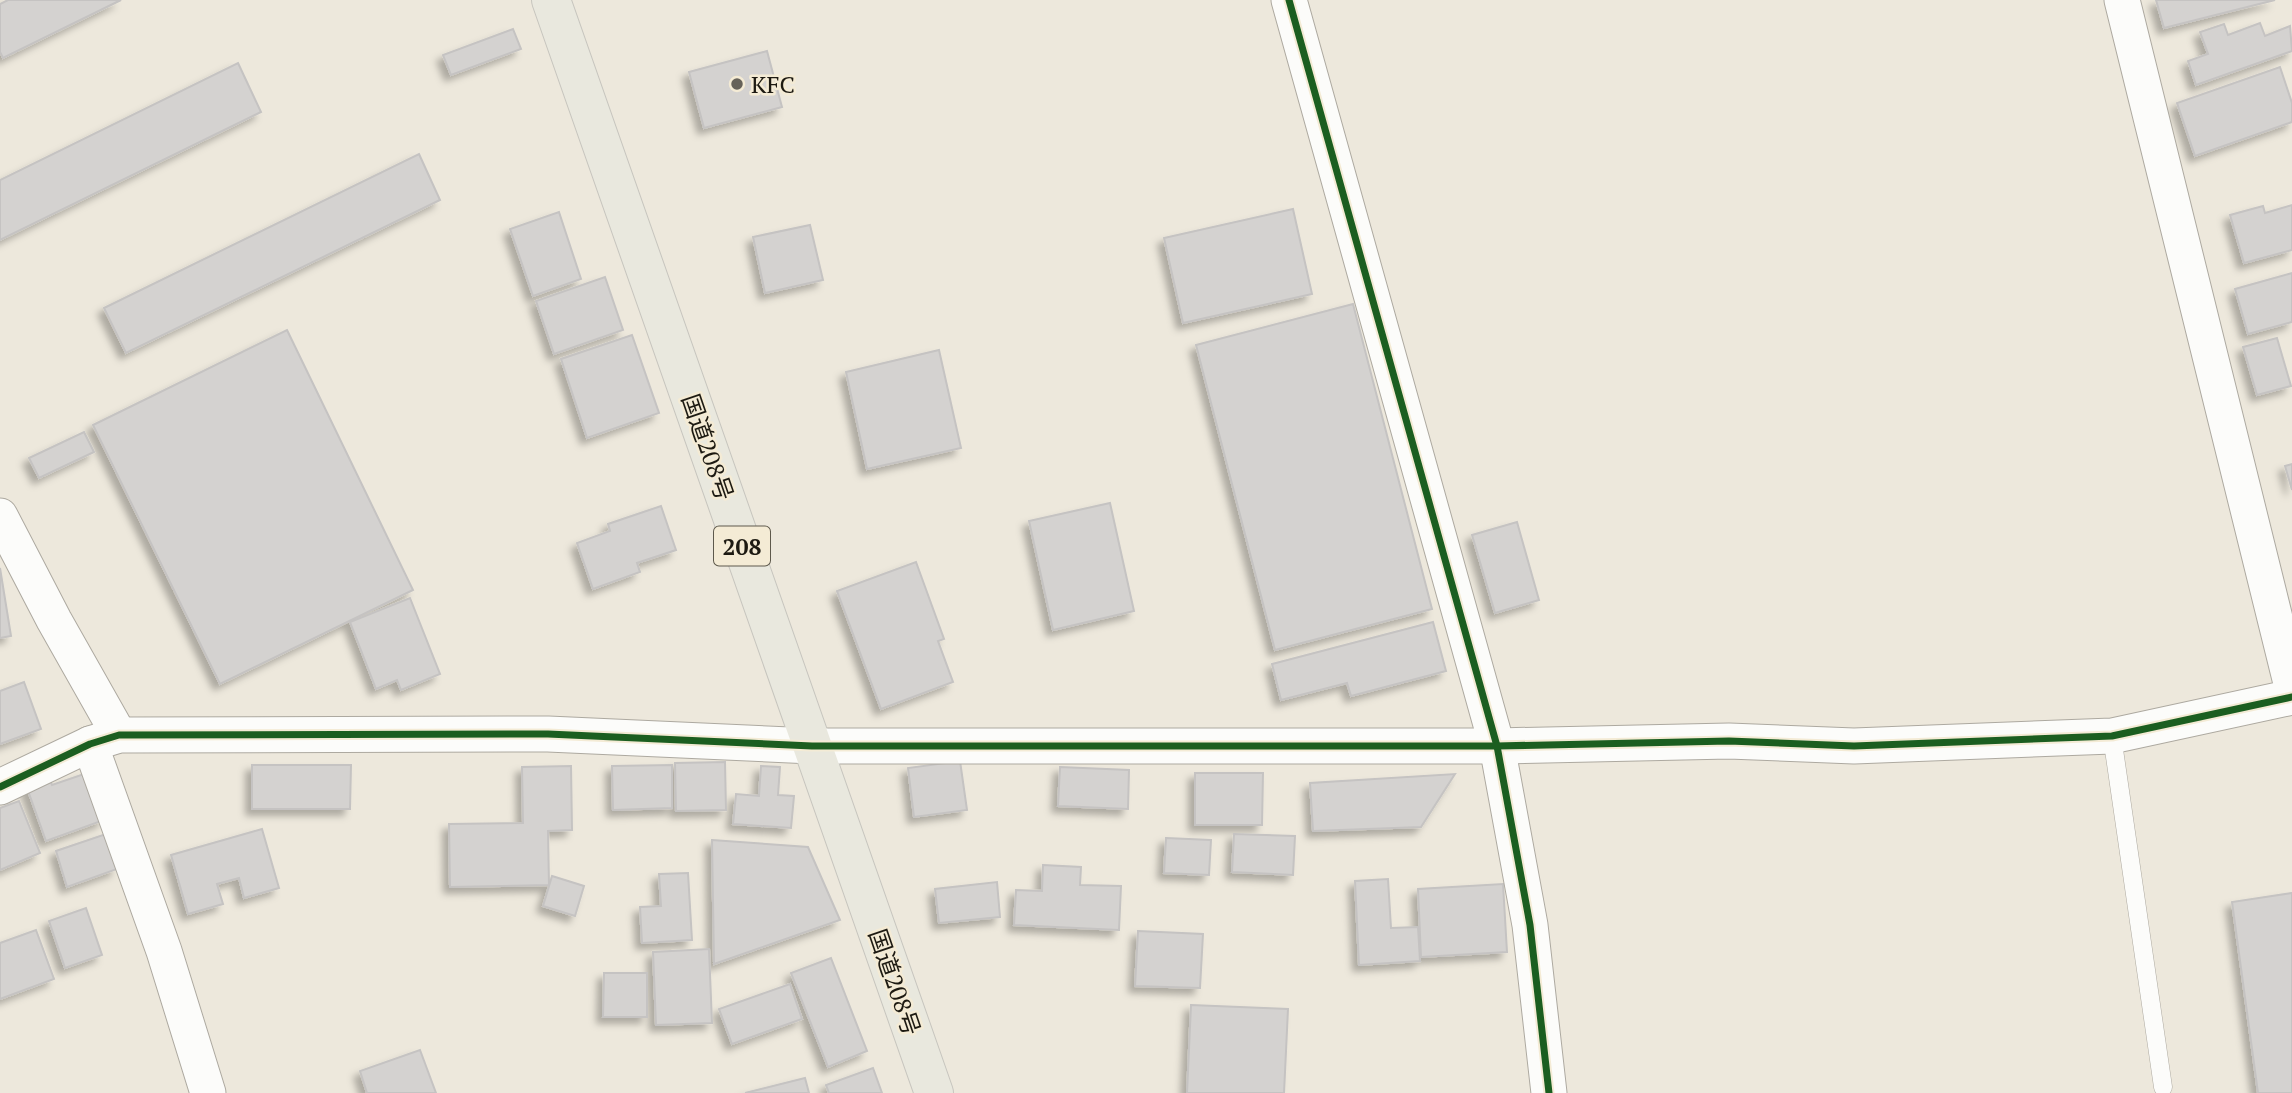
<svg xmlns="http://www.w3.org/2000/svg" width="2292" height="1093" viewBox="0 0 2292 1093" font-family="'PT Serif','Noto Sans JP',serif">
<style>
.building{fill:#d4d2d0;stroke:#c5c3c2;stroke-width:2;filter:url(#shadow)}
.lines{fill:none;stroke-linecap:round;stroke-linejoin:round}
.service-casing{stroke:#ada9a0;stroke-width:19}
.minor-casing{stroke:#ada9a0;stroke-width:37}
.trunk-casing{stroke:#c7c5be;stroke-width:40}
.service{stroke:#fcfcfa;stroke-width:18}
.minor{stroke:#fcfcfa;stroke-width:35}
.trunk{stroke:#e9e8de;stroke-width:38}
.cycleway-casing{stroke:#f4ebd5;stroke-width:11}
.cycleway{stroke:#1b5e20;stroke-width:7}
.poi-dot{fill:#666259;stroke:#f4ebd5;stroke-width:2.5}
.labels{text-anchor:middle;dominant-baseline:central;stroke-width:5;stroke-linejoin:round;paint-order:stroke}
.shield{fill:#f4ebd5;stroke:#5e594c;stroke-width:2}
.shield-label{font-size:23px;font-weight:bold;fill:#1d1a12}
.poi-label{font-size:24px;fill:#1d1a12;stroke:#f4ebd5;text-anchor:start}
.street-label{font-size:24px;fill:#1d1a12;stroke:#f4ebd5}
</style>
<defs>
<filter id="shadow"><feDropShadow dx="-6" dy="6" stdDeviation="3.5" flood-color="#0004"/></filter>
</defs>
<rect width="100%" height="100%" fill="#ede8dc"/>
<g class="building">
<polygon points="8,0 121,0 3,58 0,52 0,4"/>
<polygon points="2156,0 2275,0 2164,28"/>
<polygon points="2260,23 2265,36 2290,26 2292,51 2196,85 2188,61 2208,54 2200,32 2224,24 2228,35"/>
<polygon points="513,29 521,49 451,75 443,55"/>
<polygon points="767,51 782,107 704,128 689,72"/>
<polygon points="238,63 261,112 0,240 0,180"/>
<polygon points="2280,67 2292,103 2292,122 2195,156 2177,103"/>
<polygon points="419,154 440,200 126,353 104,308"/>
<polygon points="2292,205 2292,250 2244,263 2230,215 2263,206 2265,213"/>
<polygon points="1293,209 1312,294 1183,323 1164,238"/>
<polygon points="559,212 581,279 533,296 510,229"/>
<polygon points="810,225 823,280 765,293 753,237"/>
<polygon points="2292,273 2292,322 2248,334 2235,289"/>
<polygon points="605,277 623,330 554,354 536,301"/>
<polygon points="1353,304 1432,609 1275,650 1196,345"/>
<polygon points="287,330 413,590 220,684 93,425"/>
<polygon points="632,335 659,413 587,438 561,359"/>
<polygon points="2277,338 2291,386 2257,395 2243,347"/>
<polygon points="939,350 961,448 867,469 846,372"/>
<polygon points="84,432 94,452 39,478 29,458"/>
<polygon points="2292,464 2292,490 2285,466"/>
<polygon points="1110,503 1134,611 1053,630 1029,521"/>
<polygon points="661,506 676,550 637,563 640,572 593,589 577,543 610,531 608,524"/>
<polygon points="1517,522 1539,600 1495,613 1472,535"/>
<polygon points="916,562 944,639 938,641 953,682 881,709 837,591"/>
<polygon points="0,568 11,636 0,638"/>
<polygon points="410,598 440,674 401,690 397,680 376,689 350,622"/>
<polygon points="1433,622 1446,671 1351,696 1347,683 1281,700 1272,664"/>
<polygon points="24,682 41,729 0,744 0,691"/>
<polygon points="960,761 967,810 914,817 908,768"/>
<polygon points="725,762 726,810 676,811 675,763"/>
<polygon points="252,765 351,765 350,809 252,809"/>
<polygon points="672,765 672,808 613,810 612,766"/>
<polygon points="571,766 572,830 548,831 549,885 450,887 449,824 523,823 522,767"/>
<polygon points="761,766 780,767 778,795 794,796 791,828 733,824 736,794 759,796"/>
<polygon points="1060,767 1129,770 1128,809 1058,806"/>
<polygon points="87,773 104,820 46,841 26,785 49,777 52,785"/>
<polygon points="1195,773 1263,773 1262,825 1195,825"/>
<polygon points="1455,774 1421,827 1313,831 1310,783"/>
<polygon points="19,801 40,853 0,870 0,808"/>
<polygon points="262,829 279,888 244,898 239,878 217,884 223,904 188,914 171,855"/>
<polygon points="106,834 117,869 67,887 56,851"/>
<polygon points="1234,834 1295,836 1293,875 1232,872"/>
<polygon points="1166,838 1211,840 1209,875 1164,873"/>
<polygon points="712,840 808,847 840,920 714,964"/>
<polygon points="1043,865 1081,867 1080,885 1121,886 1119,930 1014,925 1016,890 1042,891"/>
<polygon points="688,873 692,940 642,943 640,907 661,906 659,874"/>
<polygon points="552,876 584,886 575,916 543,906"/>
<polygon points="1388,879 1391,928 1418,927 1420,961 1359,965 1355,881"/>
<polygon points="997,882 1000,917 939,923 935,889"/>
<polygon points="1503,884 1507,952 1421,957 1418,889"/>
<polygon points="2292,893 2292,1093 2258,1093 2232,902"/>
<polygon points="86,908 102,955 65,968 49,921"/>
<polygon points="36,930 54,979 0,999 0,943"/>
<polygon points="1138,931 1203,934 1200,988 1135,986"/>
<polygon points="709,949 712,1023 656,1025 653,952"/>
<polygon points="831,958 867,1051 828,1067 791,973"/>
<polygon points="604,973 647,973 647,1017 603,1017"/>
<polygon points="790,984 802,1019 732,1044 719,1009"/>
<polygon points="1191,1005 1288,1009 1284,1093 1187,1093"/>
<polygon points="420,1050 436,1093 367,1093 360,1071"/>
<polygon points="873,1068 882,1093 829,1093 826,1085"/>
<polygon points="805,1078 809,1093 745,1093"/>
</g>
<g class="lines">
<g class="service-casing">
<polyline id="service" points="2112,736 2163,1087"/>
</g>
<g class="minor-casing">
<g id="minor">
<polyline points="1289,0 1497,746 1530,925 1549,1093"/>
<polyline points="2122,0 2292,687"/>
<polyline points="0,516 54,620 119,735"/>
<polyline points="90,744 164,951 208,1093"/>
<polyline points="0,787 90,744 119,735 548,734 812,746 1497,746 1729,741 1854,746 2112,736 2292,697"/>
</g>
</g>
<g class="trunk-casing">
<polyline id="trunk" points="551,0 934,1093"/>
</g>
<use href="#service" class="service"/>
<use href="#minor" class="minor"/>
<use href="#trunk" class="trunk"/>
<g class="cycleway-casing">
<g id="cycleway">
<polyline points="1289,0 1497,746 1530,925 1549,1093"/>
<polyline points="0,787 90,744 119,735 548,734 812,746 1497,746 1729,741 1854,746 2112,736 2292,697"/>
</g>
</g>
<use href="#cycleway" class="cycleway"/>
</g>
<circle class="poi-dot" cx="737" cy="84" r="7"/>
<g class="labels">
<rect class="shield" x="714" y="526.5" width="56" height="39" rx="5"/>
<g class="shield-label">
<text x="742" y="546">208</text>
</g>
<g class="poi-label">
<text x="751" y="84">KFC</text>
</g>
<g class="street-label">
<text transform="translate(708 447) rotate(71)">国道208号</text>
<text transform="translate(895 982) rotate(71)">国道208号</text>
</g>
</g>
</svg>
